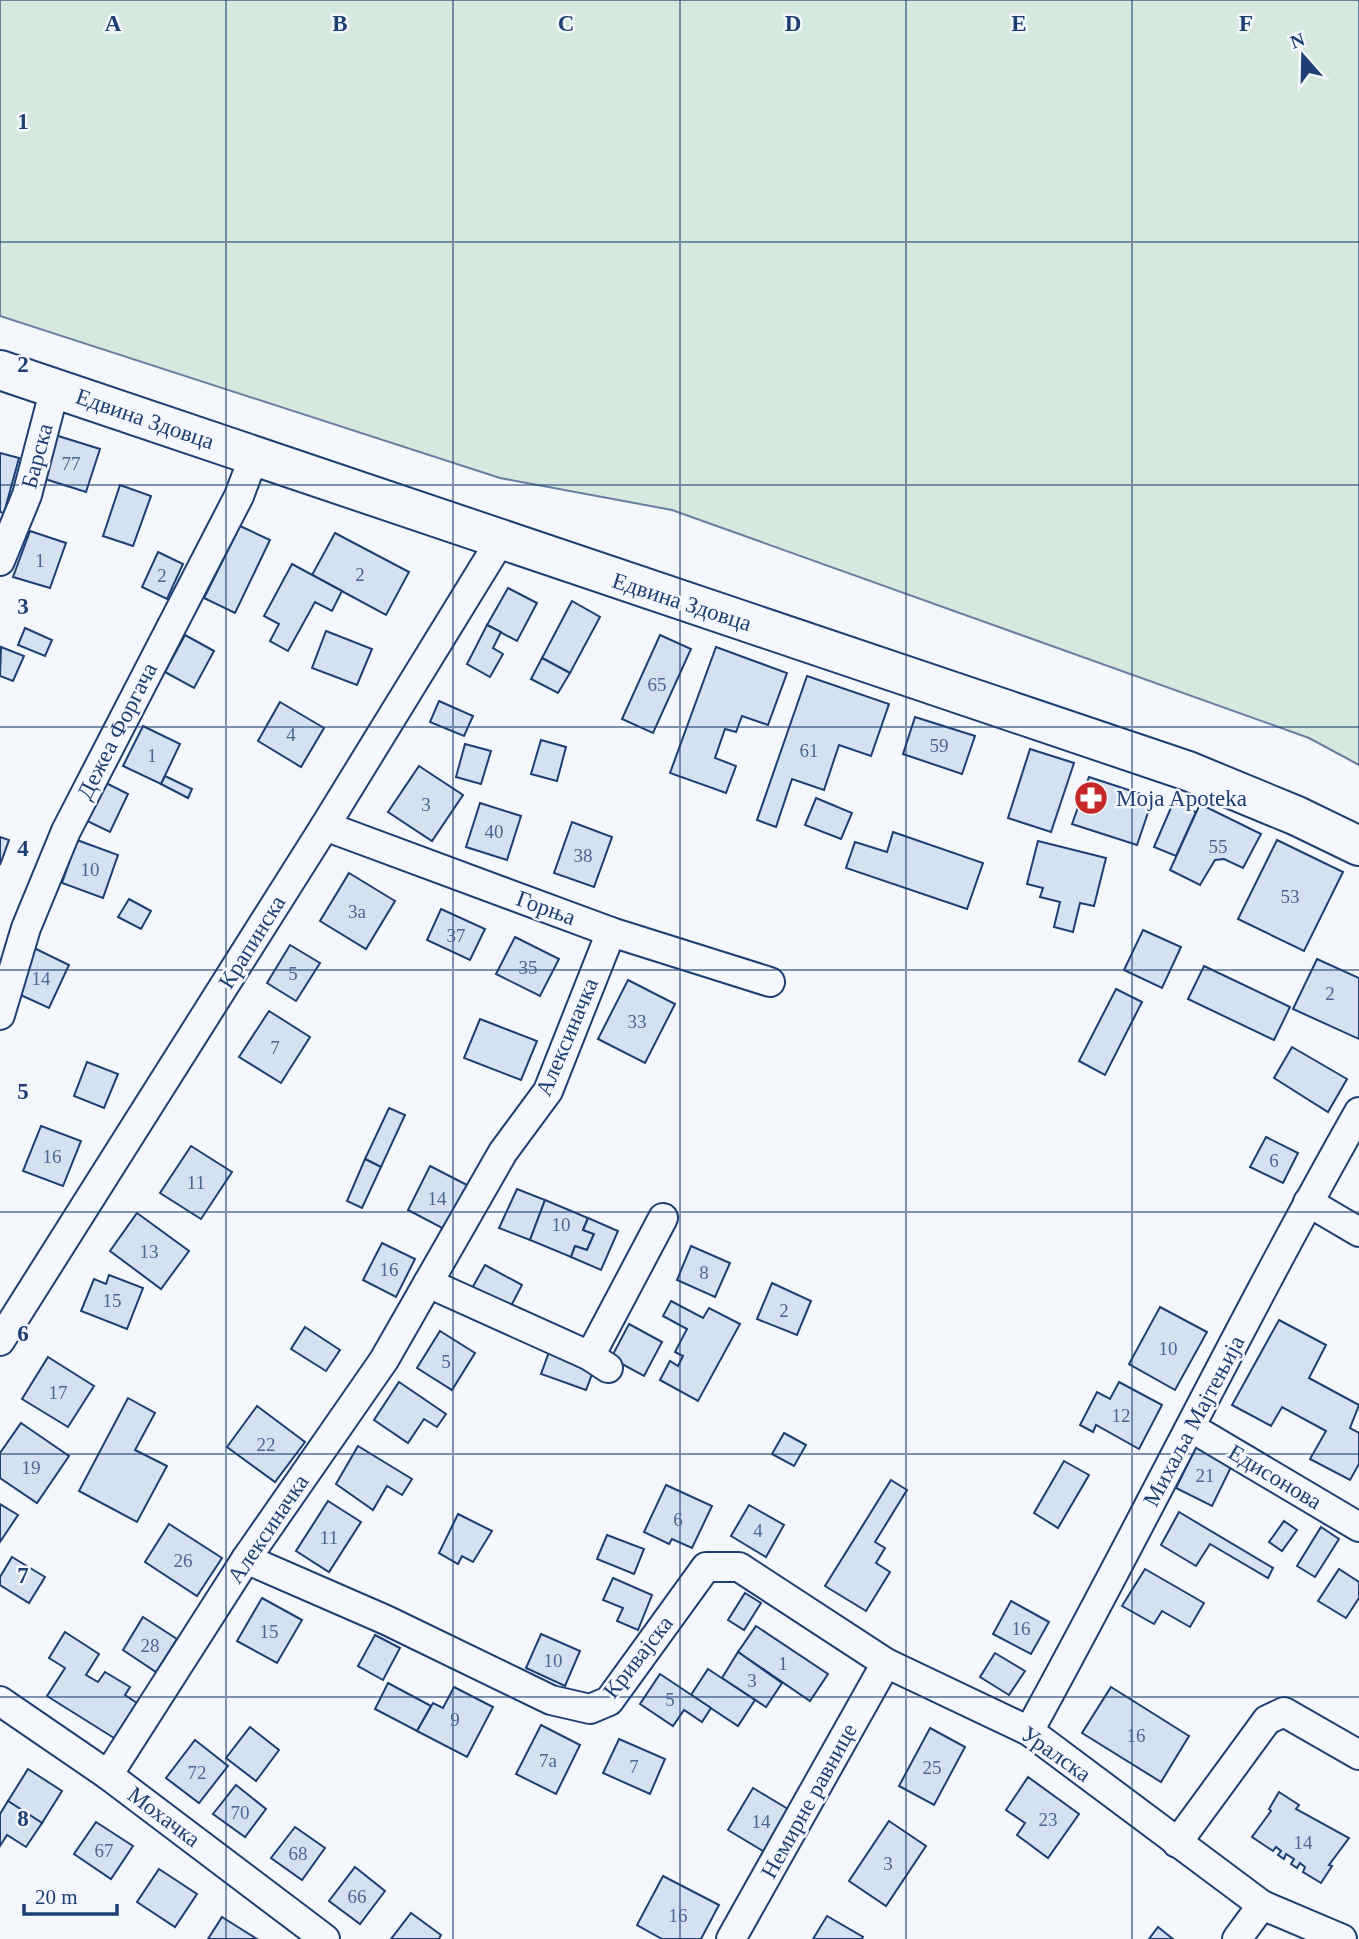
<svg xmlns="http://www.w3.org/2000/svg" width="1359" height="1939" viewBox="0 0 1359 1939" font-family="'Times New Roman',serif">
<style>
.green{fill:#d7e8df;stroke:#687fa3;stroke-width:2}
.building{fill:#d5e0f0;stroke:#1d3f73;stroke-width:2}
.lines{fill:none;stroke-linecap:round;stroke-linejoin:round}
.minor-casing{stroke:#1d3f73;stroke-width:32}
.secondary-casing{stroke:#1d3f73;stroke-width:42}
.minor{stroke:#f4f7fb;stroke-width:28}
.secondary{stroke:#f4f7fb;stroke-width:38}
.grid{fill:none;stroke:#1d3f73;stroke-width:2;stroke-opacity:0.55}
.labels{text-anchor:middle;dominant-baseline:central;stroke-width:5;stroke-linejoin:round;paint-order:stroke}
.number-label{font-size:19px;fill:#4b6792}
.street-label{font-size:23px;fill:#1d3f73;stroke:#f4f7fb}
.poi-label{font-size:23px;fill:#1d3f73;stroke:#f4f7fb;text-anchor:start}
.grid-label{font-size:23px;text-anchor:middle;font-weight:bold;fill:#1d3f73;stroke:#f4f7fb;stroke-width:5;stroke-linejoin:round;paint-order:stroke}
</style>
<rect width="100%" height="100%" fill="#f4f7fb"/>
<polygon class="green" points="0,0 1359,0 1359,765 1309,738 672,510 500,478 0,316"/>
<g class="building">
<polygon points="55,435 100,449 86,492 42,478"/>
<polygon points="0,453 19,458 4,513 0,512"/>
<polygon points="120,485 151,496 133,546 103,536"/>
<polygon points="240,526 270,540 235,613 204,598"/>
<polygon points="30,531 66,543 50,588 13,577"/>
<polygon points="335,533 409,572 386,615 312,575"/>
<polygon points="158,552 183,564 167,599 142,587"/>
<polygon points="292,564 342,591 332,611 315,602 288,651 270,641 279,624 264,616"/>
<polygon points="508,588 537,603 517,641 487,625"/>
<polygon points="572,601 600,617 570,673 542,658"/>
<polygon points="487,625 501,632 493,648 503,654 490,677 467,664"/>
<polygon points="25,628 52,640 45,656 18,645"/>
<polygon points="326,631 372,649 357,685 312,668"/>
<polygon points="185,635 214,651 194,688 165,672"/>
<polygon points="660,635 691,649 653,733 622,719"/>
<polygon points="1,647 24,656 13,681 0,676"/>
<polygon points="716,647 787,673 768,725 742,716 736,732 725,729 715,758 736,766 726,793 670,773"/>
<polygon points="542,658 570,673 558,693 531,679"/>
<polygon points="807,676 889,704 871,756 839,745 824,790 792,779 776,827 757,820"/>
<polygon points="439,701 473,716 464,736 430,722"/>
<polygon points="280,702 324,728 301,767 258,741"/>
<polygon points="915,717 975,736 962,774 903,754"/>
<polygon points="143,726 180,744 161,784 123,766"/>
<polygon points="541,740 566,747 557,781 531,774"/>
<polygon points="465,744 491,751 481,784 456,777"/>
<polygon points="1030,749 1074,763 1051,832 1008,818"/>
<polygon points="419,766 463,795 432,841 388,812"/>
<polygon points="165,776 192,789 188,798 161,784"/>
<polygon points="1089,777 1153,798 1137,845 1072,824"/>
<polygon points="100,780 128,794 110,832 81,818"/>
<polygon points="816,798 852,813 841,839 805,825"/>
<polygon points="480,803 521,816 507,860 466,847"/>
<polygon points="1173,803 1196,812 1176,856 1154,847"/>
<polygon points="1200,804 1261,834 1243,868 1224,859 1215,860 1200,885 1170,870"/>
<polygon points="572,822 612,837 594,887 554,873"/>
<polygon points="893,832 983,863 967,909 846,868 855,842 887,852"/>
<polygon points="0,837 9,840 0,865"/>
<polygon points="77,840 118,855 103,898 62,883"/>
<polygon points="1277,840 1343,872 1304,951 1238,919"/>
<polygon points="1038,841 1106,858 1094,906 1080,903 1073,932 1054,927 1060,902 1040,897 1043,888 1027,884"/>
<polygon points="349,873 395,901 366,949 320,921"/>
<polygon points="129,899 151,911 141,929 118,917"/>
<polygon points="441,909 485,929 470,960 427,940"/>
<polygon points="1143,930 1181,947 1162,988 1124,970"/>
<polygon points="515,937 559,959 540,996 496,974"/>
<polygon points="290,945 320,963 296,1001 267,983"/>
<polygon points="34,948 69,965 49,1008 14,992"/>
<polygon points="1317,959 1359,978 1359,1039 1293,1009"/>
<polygon points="1204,966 1290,1007 1274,1040 1188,999"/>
<polygon points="628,980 675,1004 645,1063 598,1039"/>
<polygon points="1116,989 1142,1002 1105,1075 1079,1061"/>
<polygon points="269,1011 310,1037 281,1083 239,1057"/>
<polygon points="480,1019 537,1041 521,1080 464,1058"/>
<polygon points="1292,1047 1347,1079 1328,1112 1274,1078"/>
<polygon points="87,1062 118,1074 104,1108 74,1096"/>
<polygon points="389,1108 405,1115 381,1167 365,1159"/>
<polygon points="41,1126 81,1141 63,1186 23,1171"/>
<polygon points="1266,1137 1298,1153 1283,1183 1250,1167"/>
<polygon points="191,1146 232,1172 201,1219 160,1193"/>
<polygon points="365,1159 381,1167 362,1208 347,1201"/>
<polygon points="430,1166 467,1185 444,1229 408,1210"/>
<polygon points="517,1189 545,1200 530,1240 499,1228"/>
<polygon points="545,1200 588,1218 583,1230 594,1234 587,1250 575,1246 571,1257 530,1240"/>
<polygon points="137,1213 189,1251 161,1289 110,1251"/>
<polygon points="588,1218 618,1231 601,1270 571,1257 575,1246 587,1250 594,1234 583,1230"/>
<polygon points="382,1243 415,1259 396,1297 363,1280"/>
<polygon points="691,1246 730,1263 715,1297 677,1280"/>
<polygon points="485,1265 522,1285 509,1310 471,1290"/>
<polygon points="109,1275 143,1288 127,1329 81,1311 94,1279 106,1284"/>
<polygon points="772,1283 811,1301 797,1335 757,1319"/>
<polygon points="671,1301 703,1318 709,1308 740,1324 698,1401 660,1380 670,1361 678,1366 683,1356 675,1352 687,1329 663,1316"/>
<polygon points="1160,1307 1207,1332 1175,1390 1129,1364"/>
<polygon points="1279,1320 1326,1345 1309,1378 1359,1405 1350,1428 1359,1433 1359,1464 1350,1480 1310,1459 1326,1431 1282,1407 1271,1426 1232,1405"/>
<polygon points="629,1324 662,1342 644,1376 611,1358"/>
<polygon points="305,1327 340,1350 326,1371 291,1349"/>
<polygon points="440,1331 475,1353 452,1390 417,1368"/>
<polygon points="549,1352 594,1369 586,1390 541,1374"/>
<polygon points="48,1357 94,1386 68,1427 22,1399"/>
<polygon points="399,1382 446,1414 437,1427 424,1419 408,1443 374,1420"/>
<polygon points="1119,1382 1162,1405 1139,1449 1096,1425 1093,1432 1080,1425 1097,1392 1110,1399"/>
<polygon points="128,1398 155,1413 135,1450 167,1466 137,1522 79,1491"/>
<polygon points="257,1406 305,1442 275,1482 227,1447"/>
<polygon points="21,1423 69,1456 37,1503 0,1478 0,1453"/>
<polygon points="784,1433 806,1445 794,1466 772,1454"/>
<polygon points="1198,1443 1234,1461 1212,1506 1176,1488"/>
<polygon points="358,1446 412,1479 402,1495 387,1486 373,1510 336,1484"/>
<polygon points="1064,1461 1089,1475 1058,1528 1034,1513"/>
<polygon points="891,1480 907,1490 875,1542 885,1548 876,1563 890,1572 866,1611 825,1586"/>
<polygon points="666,1485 712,1506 692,1548 672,1539 669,1544 644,1532"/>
<polygon points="328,1501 361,1522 329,1572 296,1551"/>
<polygon points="0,1504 18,1515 0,1542"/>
<polygon points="749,1505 784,1525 766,1557 731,1536"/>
<polygon points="1179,1512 1273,1568 1268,1578 1210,1544 1196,1566 1161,1545"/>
<polygon points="458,1514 492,1531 473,1562 462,1556 458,1564 439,1553"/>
<polygon points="1284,1521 1297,1530 1282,1551 1269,1542"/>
<polygon points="169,1524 222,1558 197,1596 145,1562"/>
<polygon points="1321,1527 1339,1539 1315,1577 1297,1566"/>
<polygon points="607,1535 644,1549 634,1574 597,1559"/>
<polygon points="12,1557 45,1577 29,1603 0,1585 0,1577"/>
<polygon points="1145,1569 1204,1603 1190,1627 1162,1611 1154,1624 1122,1606"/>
<polygon points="1339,1569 1359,1582 1359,1598 1346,1618 1318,1601"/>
<polygon points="613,1578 652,1595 638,1630 617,1621 623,1608 603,1600"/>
<polygon points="745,1593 761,1603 744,1630 728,1620"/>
<polygon points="262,1598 302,1620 277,1663 237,1641"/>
<polygon points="1011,1601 1049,1622 1031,1654 993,1634"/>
<polygon points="143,1617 177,1639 156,1672 123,1650"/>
<polygon points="756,1626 828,1674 810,1701 738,1652"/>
<polygon points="65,1632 99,1654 86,1675 98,1682 105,1672 130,1687 125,1695 137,1703 114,1738 47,1696 65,1668 49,1658"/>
<polygon points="541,1634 580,1651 565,1686 526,1668"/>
<polygon points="375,1635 400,1648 383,1680 358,1666"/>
<polygon points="738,1652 782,1683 766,1707 722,1678"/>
<polygon points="995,1653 1025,1671 1009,1695 980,1677"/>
<polygon points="708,1669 755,1700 738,1726 691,1695"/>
<polygon points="660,1674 711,1708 702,1722 684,1710 673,1726 640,1704"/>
<polygon points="388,1683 431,1706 417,1731 375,1709"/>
<polygon points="454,1687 493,1707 467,1757 417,1731 433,1703 443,1708"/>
<polygon points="1111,1687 1189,1736 1161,1782 1082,1733"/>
<polygon points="541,1725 580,1745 556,1794 516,1774"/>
<polygon points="250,1727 279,1750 256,1781 226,1758"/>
<polygon points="930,1728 965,1747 934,1805 899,1786"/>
<polygon points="619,1739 665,1759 650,1794 603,1773"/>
<polygon points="195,1740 228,1766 199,1803 166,1778"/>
<polygon points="28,1769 62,1791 42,1823 8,1801"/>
<polygon points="1028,1777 1079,1814 1048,1858 1017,1835 1025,1823 1006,1810"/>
<polygon points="236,1785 266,1809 245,1837 213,1814"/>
<polygon points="753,1788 793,1812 768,1854 728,1830"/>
<polygon points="1279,1792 1299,1805 1296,1809 1349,1838 1329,1865 1332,1866 1321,1883 1303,1872 1305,1867 1300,1863 1297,1868 1291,1864 1294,1859 1286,1854 1284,1859 1278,1855 1281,1851 1276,1847 1273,1851 1252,1837 1271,1811 1269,1809"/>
<polygon points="8,1801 42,1823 26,1847 7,1835 0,1846 0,1814"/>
<polygon points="889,1821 926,1846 886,1906 849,1881"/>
<polygon points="96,1822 133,1846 111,1879 74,1854"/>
<polygon points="295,1827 325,1848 302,1880 271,1858"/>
<polygon points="355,1867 385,1891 360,1924 329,1901"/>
<polygon points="159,1869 197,1894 175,1927 137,1902"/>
<polygon points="663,1876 719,1905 701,1939 662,1939 637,1925"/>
<polygon points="411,1913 441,1935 439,1939 391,1939"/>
<polygon points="827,1916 863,1937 862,1939 813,1939"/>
<polygon points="222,1917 257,1939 208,1939"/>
<polygon points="1158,1927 1173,1939 1149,1939"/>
</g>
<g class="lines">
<g class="minor-casing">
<g id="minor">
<polyline points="0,561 27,495 55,388"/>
<polyline points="325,826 611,932 770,982"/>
<polyline points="0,1015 26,928 66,831 239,496 254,456"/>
<polyline points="1308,1202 1359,1232"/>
<polyline points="428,1283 590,1356 608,1368"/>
<polyline points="0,1341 325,826 500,541"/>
<polyline points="590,1356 663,1218"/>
<polyline points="1192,1428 1359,1527"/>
<polyline points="246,1559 386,1620 551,1700 590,1709 609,1701 706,1567 739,1567 886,1663 1029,1731 1262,1905 1342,1939"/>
<polyline points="0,1701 108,1775 325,1939"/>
<path d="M1029,1731C1142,1526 1244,1315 1359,1112"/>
<polyline points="108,1775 246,1559 384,1360 503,1152 548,1091 611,932"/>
<polyline points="1177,1843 1267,1720 1284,1712 1359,1755"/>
<polyline points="731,1939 886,1663"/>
<polyline points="1237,1939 1262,1905"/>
</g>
</g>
<g class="secondary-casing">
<polyline id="secondary" points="0,370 1188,771 1297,816 1359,846"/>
</g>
<use href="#minor" class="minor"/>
<use href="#secondary" class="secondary"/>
</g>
<path class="grid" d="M226,0V1939M453,0V1939M680,0V1939M906,0V1939M1132,0V1939M0,242H1359M0,485H1359M0,727H1359M0,970H1359M0,1212H1359M0,1454H1359M0,1697H1359"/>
<defs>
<g id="pharmacy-disc" transform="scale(1.75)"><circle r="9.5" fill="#c62828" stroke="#f4f7fb"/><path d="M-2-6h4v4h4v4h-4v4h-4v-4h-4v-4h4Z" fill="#fff"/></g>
</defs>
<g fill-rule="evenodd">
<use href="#pharmacy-disc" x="1091" y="798"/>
</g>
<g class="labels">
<g class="number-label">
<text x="71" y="463">77</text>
<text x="40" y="560">1</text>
<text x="360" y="574">2</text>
<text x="162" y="575">2</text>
<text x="657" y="684">65</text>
<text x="291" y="734">4</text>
<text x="939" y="745">59</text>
<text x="809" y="750">61</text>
<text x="152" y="755">1</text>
<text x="426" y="804">3</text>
<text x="494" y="831">40</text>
<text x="1218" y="846">55</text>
<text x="583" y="855">38</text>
<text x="90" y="869">10</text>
<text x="1290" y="896">53</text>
<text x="357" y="911">3a</text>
<text x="456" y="935">37</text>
<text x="528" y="967">35</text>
<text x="293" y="973">5</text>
<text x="41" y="978">14</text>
<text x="1330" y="993">2</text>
<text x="637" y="1021">33</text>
<text x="275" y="1047">7</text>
<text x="52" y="1156">16</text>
<text x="1274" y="1160">6</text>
<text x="196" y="1182">11</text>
<text x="437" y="1198">14</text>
<text x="561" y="1224">10</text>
<text x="149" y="1251">13</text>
<text x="389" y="1269">16</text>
<text x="704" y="1272">8</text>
<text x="112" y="1300">15</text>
<text x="784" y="1310">2</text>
<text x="1168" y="1348">10</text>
<text x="446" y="1361">5</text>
<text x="58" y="1392">17</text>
<text x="1121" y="1415">12</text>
<text x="266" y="1444">22</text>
<text x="31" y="1467">19</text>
<text x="1205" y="1475">21</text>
<text x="678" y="1519">6</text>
<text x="758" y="1530">4</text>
<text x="329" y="1537">11</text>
<text x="183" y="1560">26</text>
<text x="1021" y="1628">16</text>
<text x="269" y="1631">15</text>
<text x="150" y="1645">28</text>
<text x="553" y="1660">10</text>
<text x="783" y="1663">1</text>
<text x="752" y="1680">3</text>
<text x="670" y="1699">5</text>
<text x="455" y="1719">9</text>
<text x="1136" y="1735">16</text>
<text x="548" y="1760">7a</text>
<text x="634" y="1766">7</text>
<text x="932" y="1767">25</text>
<text x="197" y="1772">72</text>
<text x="240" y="1812">70</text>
<text x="1048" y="1819">23</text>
<text x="761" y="1821">14</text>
<text x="1303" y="1842">14</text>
<text x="104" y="1850">67</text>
<text x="298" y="1853">68</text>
<text x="888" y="1863">3</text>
<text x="357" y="1896">66</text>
<text x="678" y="1915">16</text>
</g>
<g class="street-label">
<text transform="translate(145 419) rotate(19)">Едвина Здовца</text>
<text transform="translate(37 456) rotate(-75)">Барска</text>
<text transform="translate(682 602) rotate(18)">Едвина Здовца</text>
<text transform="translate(117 731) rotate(-63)">Дежеа Форгача</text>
<text transform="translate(546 908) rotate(20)">Горња</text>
<text transform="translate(252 942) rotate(-58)">Крапинска</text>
<text transform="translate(567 1037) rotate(-67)">Алексиначка</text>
<text transform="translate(1194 1421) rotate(-62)">Михаља Мајтењија</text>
<text transform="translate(1275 1477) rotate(31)">Едисонова</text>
<text transform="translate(268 1529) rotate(-56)">Алексиначка</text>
<text transform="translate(638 1657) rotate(-52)">Кривајска</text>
<text transform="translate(1056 1754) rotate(35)">Уралска</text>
<text transform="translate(809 1801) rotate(-61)">Немирне равнице</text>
<text transform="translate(164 1817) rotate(37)">Мохачка</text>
</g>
<g class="poi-label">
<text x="1116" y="798">Moja Apoteka</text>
</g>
</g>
<g class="grid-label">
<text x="113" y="31">A</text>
<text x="340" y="31">B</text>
<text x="566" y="31">C</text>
<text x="793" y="31">D</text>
<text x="1019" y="31">E</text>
<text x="1246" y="31">F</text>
<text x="23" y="129">1</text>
<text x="23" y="372">2</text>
<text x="23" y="614">3</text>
<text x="23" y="856">4</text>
<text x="23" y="1099">5</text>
<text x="23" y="1341">6</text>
<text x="23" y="1583">7</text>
<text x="23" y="1826">8</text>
</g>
<g transform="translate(1303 56) rotate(340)" stroke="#f4f7fb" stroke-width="5" paint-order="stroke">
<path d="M0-5L12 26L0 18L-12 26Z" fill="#1d3f73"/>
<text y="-10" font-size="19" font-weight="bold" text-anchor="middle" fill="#1d3f73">N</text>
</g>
<path d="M24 1904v10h93v-10" fill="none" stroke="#1d3f73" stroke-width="3.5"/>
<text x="35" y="1904" font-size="21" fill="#1d3f73" stroke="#f4f7fb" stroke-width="5" paint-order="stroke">20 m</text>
</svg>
